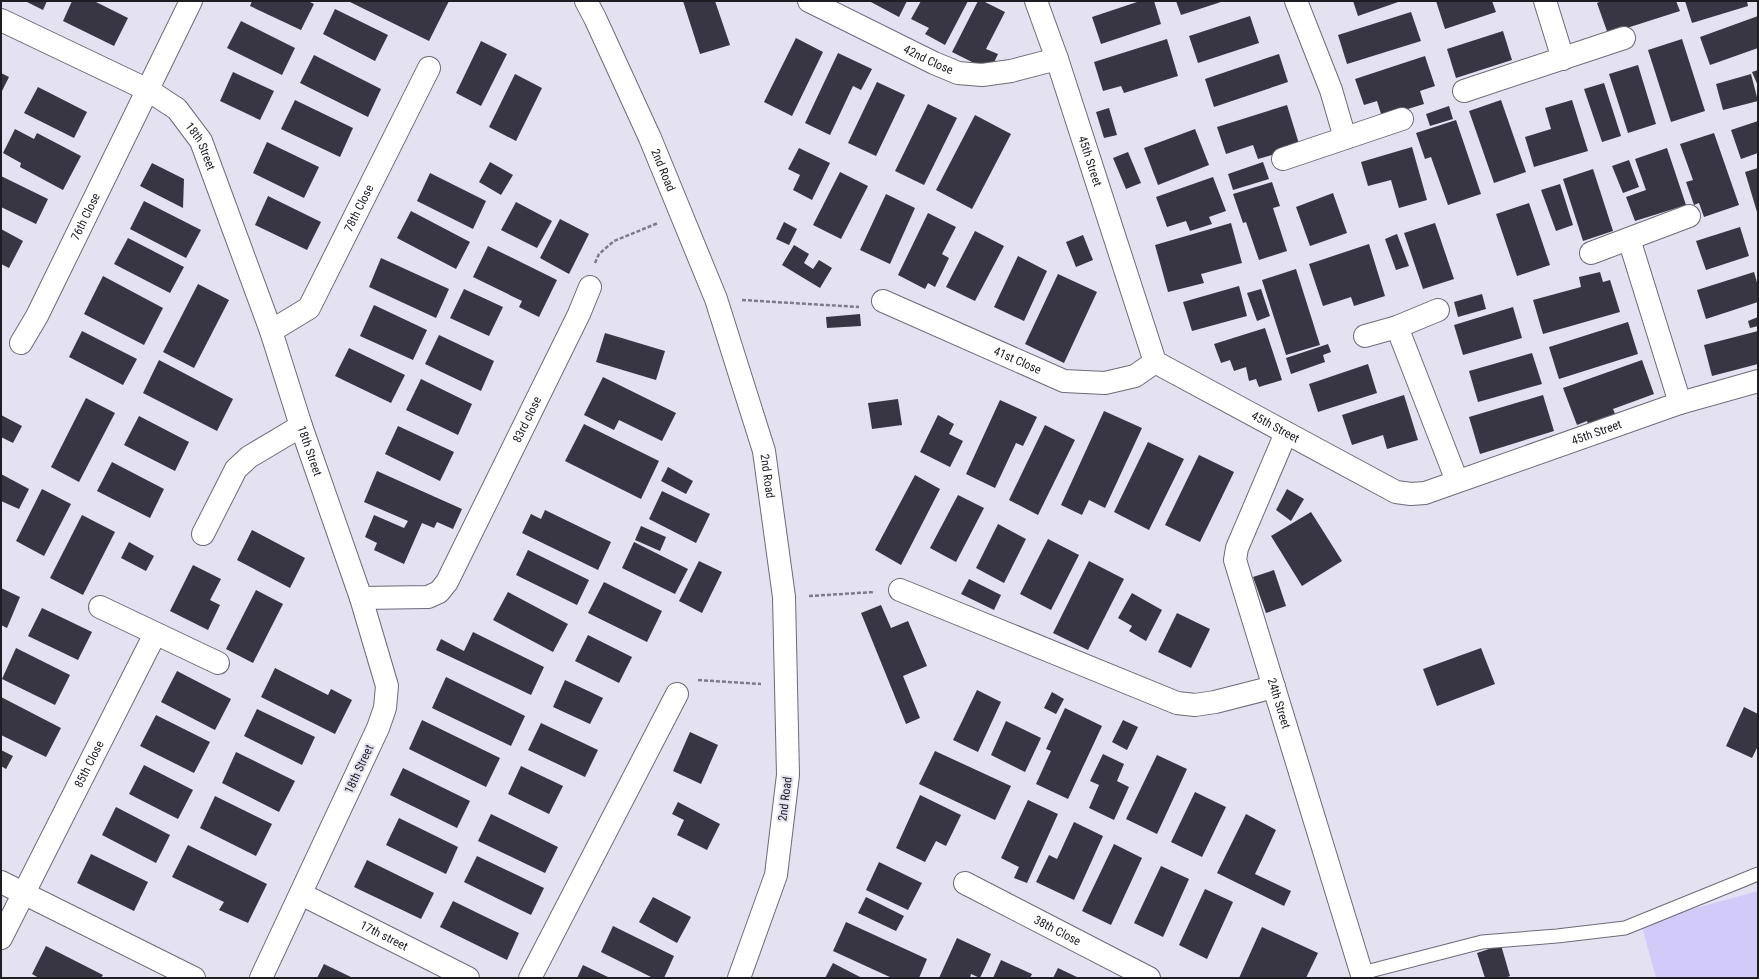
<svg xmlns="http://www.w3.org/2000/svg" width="1759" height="979" viewBox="0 0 1759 979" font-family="'Roboto Condensed',sans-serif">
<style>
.green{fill:#d2cbf9}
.building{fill:#383642}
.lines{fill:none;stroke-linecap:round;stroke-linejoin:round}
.service-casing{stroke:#6c6b78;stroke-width:15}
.minor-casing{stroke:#6c6b78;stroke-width:24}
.tertiary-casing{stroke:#6c6b78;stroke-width:24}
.path{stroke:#7d7c86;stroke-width:2.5;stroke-dasharray:4 2;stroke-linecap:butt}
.service{stroke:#fff;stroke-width:13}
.minor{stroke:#fff;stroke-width:22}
.tertiary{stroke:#fff;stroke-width:22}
.labels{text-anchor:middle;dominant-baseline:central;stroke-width:4;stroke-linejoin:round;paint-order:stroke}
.street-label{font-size:12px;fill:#1e1d23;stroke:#e4e2f1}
</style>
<rect width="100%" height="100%" fill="#e4e2f1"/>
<polygon class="green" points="1758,891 1758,978 1656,978 1641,923"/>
<g class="building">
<polygon points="25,1 47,1 43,10"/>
<polygon points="72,1 94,1 128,18 114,46 63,21"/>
<polygon points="252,1 308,1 314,4 301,30 250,6"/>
<polygon points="348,1 449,1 429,41"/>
<polygon points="683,1 715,1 730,45 700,54"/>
<polygon points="869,1 907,1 899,17"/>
<polygon points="921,1 968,1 945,45 925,34 929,28 911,19"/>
<polygon points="978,1 983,1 1005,12 986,49 998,54 990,71 952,52"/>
<polygon points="1140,1 1154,1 1161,24 1101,44 1092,17"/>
<polygon points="1176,1 1224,1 1181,15"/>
<polygon points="1353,1 1401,1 1358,16"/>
<polygon points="1436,1 1492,1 1496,12 1445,29"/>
<polygon points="1602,1 1676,1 1680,11 1608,34 1597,3"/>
<polygon points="1685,1 1747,1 1748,6 1692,23"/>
<polygon points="335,9 388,35 375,61 323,34"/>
<polygon points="1411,12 1421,41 1347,64 1338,35"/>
<polygon points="1250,16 1259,43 1198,63 1189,36"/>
<polygon points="1758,16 1758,48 1710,65 1700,37"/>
<polygon points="241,21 295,48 282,75 227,48"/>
<polygon points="1503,31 1512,60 1456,78 1447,49"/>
<polygon points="796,38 823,52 792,116 764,102"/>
<polygon points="1167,39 1178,76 1124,93 1121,86 1103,91 1094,62"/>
<polygon points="1682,39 1705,111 1671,122 1648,50"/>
<polygon points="481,41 507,54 481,106 456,93"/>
<polygon points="838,53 872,69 861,90 853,86 830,135 805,123"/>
<polygon points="1279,54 1288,82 1214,107 1205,79"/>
<polygon points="314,55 381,89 368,117 300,83"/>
<polygon points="1425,56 1435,86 1420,91 1424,104 1382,117 1377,101 1364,105 1355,79"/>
<polygon points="1638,65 1656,124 1628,133 1609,74"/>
<polygon points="1758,70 1758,86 1752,72"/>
<polygon points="233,72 274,91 260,120 220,101"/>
<polygon points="1,73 9,77 1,93"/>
<polygon points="515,74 542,88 516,141 489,127"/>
<polygon points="1751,74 1758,101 1723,110 1716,84"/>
<polygon points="877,82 905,95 876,156 848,143"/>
<polygon points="1604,83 1621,136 1602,142 1584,89"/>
<polygon points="38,87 87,112 74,138 24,113"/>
<polygon points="295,100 353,128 340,157 281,129"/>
<polygon points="1501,100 1526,172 1494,183 1469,111"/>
<polygon points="1572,100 1588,151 1534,167 1525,137 1551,129 1545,108"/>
<polygon points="928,104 957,118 924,185 895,171"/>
<polygon points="1287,105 1300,147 1258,159 1253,145 1226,154 1217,127"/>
<polygon points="1449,106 1453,119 1430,126 1426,114"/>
<polygon points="1109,108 1117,135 1104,138 1096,112"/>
<polygon points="975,115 1011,134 972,209 936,190"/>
<polygon points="1456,120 1481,194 1448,205 1431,157 1425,159 1416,133"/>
<polygon points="1758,121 1758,153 1741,159 1731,130"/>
<polygon points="15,129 34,139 37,133 81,156 63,190 20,167 21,163 3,153"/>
<polygon points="1195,129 1209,165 1158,185 1144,148"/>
<polygon points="1714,133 1739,205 1704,217 1699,203 1694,205 1686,182 1693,180 1680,144"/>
<polygon points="267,142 319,167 304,198 253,173"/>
<polygon points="1412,147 1427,200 1399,208 1391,180 1368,186 1361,162"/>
<polygon points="799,148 830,163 812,200 793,190 800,175 788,169"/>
<polygon points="1667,148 1686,205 1635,221 1626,197 1646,190 1635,159"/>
<polygon points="1128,152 1141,183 1126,189 1113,158"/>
<polygon points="1629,160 1639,187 1623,193 1612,166"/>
<polygon points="490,162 513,175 501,195 479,182"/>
<polygon points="1263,162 1269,179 1233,190 1228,174"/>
<polygon points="152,163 184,179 183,208 140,186"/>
<polygon points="1758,168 1758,211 1757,212 1745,172"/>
<polygon points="1593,169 1613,231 1583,241 1563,179"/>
<polygon points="840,172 868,186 841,239 813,225"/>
<polygon points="430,173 486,201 473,229 417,201"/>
<polygon points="1,176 48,199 36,224 1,207"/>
<polygon points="1213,177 1226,211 1209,217 1212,224 1190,231 1186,221 1167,227 1156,197"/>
<polygon points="1272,182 1280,206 1273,208 1287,251 1259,260 1246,222 1243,223 1233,194"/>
<polygon points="1560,184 1573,225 1556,231 1541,190"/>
<polygon points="1333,193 1347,233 1310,246 1296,207"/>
<polygon points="886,194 915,208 890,264 860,250"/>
<polygon points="268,196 321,222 307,250 255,225"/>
<polygon points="144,201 201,230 186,258 130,229"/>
<polygon points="516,202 552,221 537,248 501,230"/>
<polygon points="1529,203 1550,265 1517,276 1496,214"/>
<polygon points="411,211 470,242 456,269 397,238"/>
<polygon points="928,213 956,227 942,254 949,258 935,287 928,283 925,289 898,275"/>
<polygon points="560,219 589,234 569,274 540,258"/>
<polygon points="784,222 797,229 789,245 776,239"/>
<polygon points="1231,223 1242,263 1201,274 1204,283 1168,292 1155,245"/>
<polygon points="1435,223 1454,279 1423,289 1404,233"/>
<polygon points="1740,227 1749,256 1706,270 1696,241"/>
<polygon points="1,229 23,241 9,268 1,264"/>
<polygon points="975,231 1004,246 975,301 946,287"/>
<polygon points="1397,234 1409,266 1396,270 1385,239"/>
<polygon points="1083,235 1093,260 1076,267 1066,242"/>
<polygon points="128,238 184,267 170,293 114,264"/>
<polygon points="1369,244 1385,296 1354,306 1351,297 1323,306 1309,264"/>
<polygon points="794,245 809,254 804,263 813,269 819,260 832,268 820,288 782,265"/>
<polygon points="488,246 557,280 539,317 519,307 522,301 473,277"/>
<polygon points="1018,256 1047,271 1024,321 994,307"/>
<polygon points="381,258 449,289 436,318 369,287"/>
<polygon points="1296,269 1320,345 1286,355 1262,280"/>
<polygon points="1600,272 1603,282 1610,280 1620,312 1543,334 1533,300 1581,287 1579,277"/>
<polygon points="1754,272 1758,286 1758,302 1706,319 1697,290"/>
<polygon points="1058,274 1097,292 1064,363 1025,344"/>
<polygon points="103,276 163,308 144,345 84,314"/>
<polygon points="198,284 229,300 194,368 163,352"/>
<polygon points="1239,286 1247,316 1192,331 1183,302"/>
<polygon points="464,289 503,307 489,336 450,318"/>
<polygon points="1261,289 1270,316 1257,321 1247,293"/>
<polygon points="1482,294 1486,309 1458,317 1454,302"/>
<polygon points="374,305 427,330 413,360 360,336"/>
<polygon points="1513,307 1522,338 1463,355 1454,325"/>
<polygon points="860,314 861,326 827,328 826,317"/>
<polygon points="1758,317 1758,326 1750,328 1748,321"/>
<polygon points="1628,322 1638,354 1559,379 1549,347"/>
<polygon points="1265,328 1282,380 1259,387 1256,379 1249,381 1246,367 1234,371 1230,360 1221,363 1214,344"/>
<polygon points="82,331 137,359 123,385 69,357"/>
<polygon points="1758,331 1758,364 1712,376 1704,345"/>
<polygon points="605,333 665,351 656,380 596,362"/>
<polygon points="439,335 494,361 481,391 425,364"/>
<polygon points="1328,344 1331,352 1323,355 1325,362 1291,374 1286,358"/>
<polygon points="349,348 405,375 391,403 335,376"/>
<polygon points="1532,353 1542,384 1478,402 1469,371"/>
<polygon points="159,360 233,399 217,431 143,393"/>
<polygon points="1642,360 1654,394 1613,409 1619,423 1591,433 1587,421 1577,425 1563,388"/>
<polygon points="1368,364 1377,393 1318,412 1309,384"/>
<polygon points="603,377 676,413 662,441 619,420 614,430 584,415"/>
<polygon points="421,379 472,404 458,435 406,410"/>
<polygon points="1404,395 1418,440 1387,449 1383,435 1352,445 1342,415"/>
<polygon points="1543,395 1554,431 1480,454 1469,417"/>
<polygon points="86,398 115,413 79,482 51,467"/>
<polygon points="898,399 902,425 872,429 868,403"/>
<polygon points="1000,400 1037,417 1023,446 1016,443 995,488 966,474"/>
<polygon points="1104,411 1142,428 1105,508 1089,500 1082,515 1061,505"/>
<polygon points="1,415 22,426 13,443 1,437"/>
<polygon points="938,415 954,424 949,434 963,441 950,467 920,452"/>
<polygon points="139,416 189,442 175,471 124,445"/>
<polygon points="584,424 659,461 641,499 565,461"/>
<polygon points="1045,425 1075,440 1038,515 1009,500"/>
<polygon points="398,426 454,452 440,481 385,454"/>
<polygon points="1148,442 1184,459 1149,530 1114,512"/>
<polygon points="1199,455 1234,472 1200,542 1165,525"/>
<polygon points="112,462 164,489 150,518 97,491"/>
<polygon points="668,467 693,481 686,494 661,481"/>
<polygon points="377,471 462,509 453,529 437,522 434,528 422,523 404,564 374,550 377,543 365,537 374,515 404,528 408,521 364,502"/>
<polygon points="1,474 29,489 19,509 1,501"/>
<polygon points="915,475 940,489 901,565 875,550"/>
<polygon points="42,489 71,504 44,556 16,541"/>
<polygon points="1287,489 1304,499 1291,521 1276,510"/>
<polygon points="662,491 710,514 696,543 649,519"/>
<polygon points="958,495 984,508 956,562 930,548"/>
<polygon points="545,510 611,542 598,570 522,533 531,514 541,519"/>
<polygon points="1311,512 1342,561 1302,586 1271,536"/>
<polygon points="82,515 115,532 83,595 50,578"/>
<polygon points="998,524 1026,539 1004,583 976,568"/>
<polygon points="641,526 666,537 660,551 635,540"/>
<polygon points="252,530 305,558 290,588 237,560"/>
<polygon points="1048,539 1079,555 1051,610 1020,594"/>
<polygon points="129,542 154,556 146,571 121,558"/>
<polygon points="634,542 688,569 675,594 622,568"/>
<polygon points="528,550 589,580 577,605 516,575"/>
<polygon points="699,561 722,572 702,613 679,601"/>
<polygon points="1089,561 1124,579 1088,650 1053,633"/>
<polygon points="193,565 221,579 210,600 220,605 208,630 170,611"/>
<polygon points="1274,570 1286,606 1266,613 1253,577"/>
<polygon points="969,579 1001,595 994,610 961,594"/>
<polygon points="604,582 662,611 647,642 588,613"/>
<polygon points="1,588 20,597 7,628 1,625"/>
<polygon points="256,590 283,604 253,663 226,649"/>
<polygon points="508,592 568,624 553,652 493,620"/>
<polygon points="1132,593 1162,610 1146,641 1129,631 1132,626 1118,618"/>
<polygon points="881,605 891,628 908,621 927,666 903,676 920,718 906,724 861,613"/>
<polygon points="42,608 92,632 78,660 28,636"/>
<polygon points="1177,613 1210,629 1191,668 1158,652"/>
<polygon points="473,632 544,667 531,695 436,650 441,639 464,651"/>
<polygon points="588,635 632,657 619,683 575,661"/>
<polygon points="16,648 70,675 55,705 2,679"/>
<polygon points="1481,648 1495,684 1437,706 1423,669"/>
<polygon points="275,668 328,695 331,689 352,700 335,734 261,697"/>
<polygon points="177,671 231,699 215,730 161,702"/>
<polygon points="446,677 525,716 511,746 432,708"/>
<polygon points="565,680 603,698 590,724 553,707"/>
<polygon points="977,690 1001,702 978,752 953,740"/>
<polygon points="1052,692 1064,699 1056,714 1044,708"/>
<polygon points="1,697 61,728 46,757 1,735"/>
<polygon points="1744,707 1758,714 1758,746 1752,758 1726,746"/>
<polygon points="1065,708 1102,726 1068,799 1036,784 1051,751 1046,749"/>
<polygon points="257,709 315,737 302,765 244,736"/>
<polygon points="156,715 210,742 194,773 140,746"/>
<polygon points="422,720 500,758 486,787 409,749"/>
<polygon points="1123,720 1138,727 1127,750 1112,742"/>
<polygon points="1006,721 1041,738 1025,772 991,755"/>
<polygon points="541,723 598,750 585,777 528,750"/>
<polygon points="690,732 718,745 701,784 673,771"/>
<polygon points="1,750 13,756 6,769 1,766"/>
<polygon points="935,751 1011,786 995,820 919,784"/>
<polygon points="236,752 295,781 279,812 222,783"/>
<polygon points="1103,754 1124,764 1117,781 1129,787 1114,820 1089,808 1099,785 1090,781"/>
<polygon points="1157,755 1187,769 1157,834 1126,819"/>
<polygon points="144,765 193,790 178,819 129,794"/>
<polygon points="521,766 563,786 549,814 508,794"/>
<polygon points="403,768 470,801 457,828 390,795"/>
<polygon points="1195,792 1226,807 1202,857 1171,842"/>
<polygon points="920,795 961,815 946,846 936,841 925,862 896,848"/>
<polygon points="215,796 272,824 256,856 200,828"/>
<polygon points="1028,800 1058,814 1027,883 1014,878 1019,867 1001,858"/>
<polygon points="678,802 720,824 707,850 677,835 684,820 672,814"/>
<polygon points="116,807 170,835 156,863 102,835"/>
<polygon points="491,814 558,847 545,873 478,841"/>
<polygon points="1246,814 1276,830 1255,874 1291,891 1284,906 1217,873"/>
<polygon points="399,818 458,847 446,874 386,845"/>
<polygon points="1074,822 1103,836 1074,900 1036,882 1049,855 1057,859"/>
<polygon points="1114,844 1142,858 1111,925 1082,911"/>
<polygon points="188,845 267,884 248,923 219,910 224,902 172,877"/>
<polygon points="91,854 148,882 134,911 77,883"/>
<polygon points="477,856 544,888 531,915 464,882"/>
<polygon points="367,860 434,893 421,919 354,887"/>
<polygon points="879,862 922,883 908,910 866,890"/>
<polygon points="1161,866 1189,879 1163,937 1134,923"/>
<polygon points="1205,889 1233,902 1207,959 1179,945"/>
<polygon points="653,897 691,917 677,943 639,922"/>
<polygon points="866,897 904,916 896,931 858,913"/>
<polygon points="453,901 519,933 507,960 440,927"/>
<polygon points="846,922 927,959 919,978 892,978 833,951"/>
<polygon points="613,926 674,956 664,978 653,978 601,952"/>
<polygon points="1262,927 1318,953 1306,978 1239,978"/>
<polygon points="957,938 991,954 980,978 971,974 970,978 939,978"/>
<polygon points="1501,945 1510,976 1505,978 1485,978 1477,953"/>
<polygon points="46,946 103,975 101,978 39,978 32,974"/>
<polygon points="1001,960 1032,974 1030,978 993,978"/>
<polygon points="833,963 862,978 825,978"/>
<polygon points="324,964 353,978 317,978"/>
<polygon points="583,965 610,978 577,978"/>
<polygon points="1058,968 1079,978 1053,978"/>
</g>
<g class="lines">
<g class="service-casing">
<polyline id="service" points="1362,973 1482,942 1557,936 1625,928 1758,874"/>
</g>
<g class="minor-casing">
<g id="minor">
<path id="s1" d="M809,1L934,63L958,73L982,75L1011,71L1057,59"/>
<path id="s2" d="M1036,1L1057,59L1155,362L1396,492L1411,494L1425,493L1680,403L1758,381"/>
<polyline points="1296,1 1331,90 1345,138"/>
<polyline points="1545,1 1563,59"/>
<path id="s3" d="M1,20L148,90L177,109L201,141L271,331L301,426L361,598L387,686L385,708L378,728L261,978"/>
<polyline points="1464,91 1624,38"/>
<polyline points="1283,159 1402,119"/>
<polyline points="1629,239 1680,403"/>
<polyline points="1591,253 1689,216"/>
<path id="s4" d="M883,301L1064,381L1105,383L1135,376L1155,362"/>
<polyline points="1397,327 1457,481"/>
<path id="s5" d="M271,331L309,308L429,68"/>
<polyline points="1365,336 1397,327 1438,310"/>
<path id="s6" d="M21,343L37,316L191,1"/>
<path id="s7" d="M1286,433L1237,548L1235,560L1363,978"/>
<polyline points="203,534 236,469 249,457 301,426"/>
<polyline points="900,590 1177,703 1195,705 1215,702 1274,687"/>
<path id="s8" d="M361,598L428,597L439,592L447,582L579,314L590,287"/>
<polyline points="100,607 218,663"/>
<polyline points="1,882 194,978"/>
<path id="s9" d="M965,883L1149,978"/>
<path id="s10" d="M301,894L468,978"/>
<path id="s11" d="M1,938L155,634"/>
<polyline points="530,978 677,694"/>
</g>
</g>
<g class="tertiary-casing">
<g id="tertiary">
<path id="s12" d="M586,1L595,18L650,138L716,299L764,451L784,597L788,775L776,875L739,978"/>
</g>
</g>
<g class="path">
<polyline points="595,263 599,254 614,241 658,223"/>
<polyline points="742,300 859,307"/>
<polyline points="809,596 875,592"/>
<polyline points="698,680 761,684"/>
</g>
<use href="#service" class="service"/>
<use href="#minor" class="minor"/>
<use href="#tertiary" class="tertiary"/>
</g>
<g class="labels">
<g class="street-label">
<text stroke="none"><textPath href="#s1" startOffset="133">42nd Close</textPath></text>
<text stroke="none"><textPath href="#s3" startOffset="242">18th Street</textPath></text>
<text stroke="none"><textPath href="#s2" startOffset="169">45th Street</textPath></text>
<text stroke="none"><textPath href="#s12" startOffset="186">2nd Road</textPath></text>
<text stroke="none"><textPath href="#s5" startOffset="156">78th Close</textPath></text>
<text stroke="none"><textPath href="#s6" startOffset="142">76th Close</textPath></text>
<text stroke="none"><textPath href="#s4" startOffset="147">41st Close</textPath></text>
<text stroke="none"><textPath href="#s8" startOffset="273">83rd close</textPath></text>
<text stroke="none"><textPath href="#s2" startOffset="517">45th Street</textPath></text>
<text stroke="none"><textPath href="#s2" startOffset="865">45th Street</textPath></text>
<text stroke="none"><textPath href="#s3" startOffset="566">18th Street</textPath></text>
<text stroke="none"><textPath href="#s12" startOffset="510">2nd Road</textPath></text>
<text stroke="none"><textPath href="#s7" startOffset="287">24th Street</textPath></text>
<text stroke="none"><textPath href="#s11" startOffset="195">85th Close</textPath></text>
<text transform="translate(359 769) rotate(-65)">18th Street</text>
<text transform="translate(785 799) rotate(-83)">2nd Road</text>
<text stroke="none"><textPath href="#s9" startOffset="104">38th Close</textPath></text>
<text stroke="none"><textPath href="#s10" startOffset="93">17th street</textPath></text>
</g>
</g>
<rect width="1759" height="979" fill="none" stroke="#1e1d23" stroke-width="4"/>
</svg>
